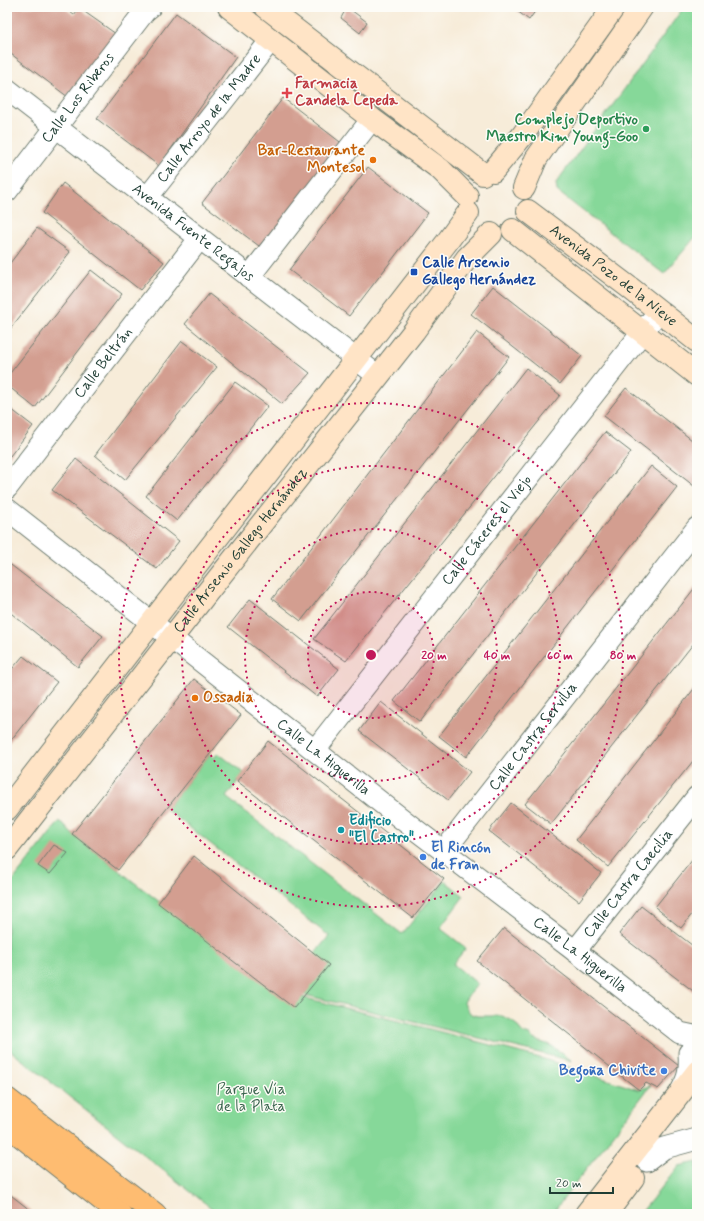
<svg xmlns="http://www.w3.org/2000/svg" width="704" height="1221" viewBox="0 0 704 1221" font-family="Mynerve,sans-serif">
<style>
.green{fill:#86d899;stroke:#528a66}
.building{fill:#d39e90}
.lines{fill:none;stroke-linecap:round;stroke-linejoin:round}
.street-casing{stroke:#6b7a6e;stroke-width:23}
.secondary-casing{stroke:#6b7a6e;stroke-width:24}
.primary-casing{stroke:#6b7a6e;stroke-width:24}
.street{stroke:#fff;stroke-width:21}
.secondary{stroke:#ffe4c6;stroke-width:22}
.primary{stroke:#febc71;stroke-width:22}
.ring{fill:none;stroke:#c2185b;stroke-width:2;stroke-dasharray:2 4}
.health-dot{fill:#e0444e;stroke:#fdfcf7;stroke-width:1.5}
.leisure-dot{fill:#2e9e5b;stroke:#fdfcf7;stroke-width:1.5}
.food-dot{fill:#e8710a;stroke:#fdfcf7;stroke-width:1.5}
.transit-dot{fill:#1a4fb4;stroke:#fdfcf7;stroke-width:1.5}
.culture-dot{fill:#0f9aa8;stroke:#fdfcf7;stroke-width:1.5}
.shop-dot{fill:#3f7fe0;stroke:#fdfcf7;stroke-width:1.5}
.labels{text-anchor:middle;dominant-baseline:central;stroke-width:3;stroke-linejoin:round;paint-order:stroke}
.health-label{font-size:15px;font-weight:bold;fill:#be3a42;stroke:#fdfcf7;text-anchor:start}
.street-label{font-size:15px;fill:#1f3d34;stroke:#fdfcf7}
.leisure-label{font-size:15px;font-weight:bold;fill:#27864d;stroke:#fdfcf7;text-anchor:end}
.food-label{font-size:15px;font-weight:bold;fill:#c56008;stroke:#fdfcf7;text-anchor:end}
.transit-label{font-size:15px;font-weight:bold;fill:#164399;stroke:#fdfcf7;text-anchor:start}
.culture-label{font-size:15px;font-weight:bold;fill:#0d838f;stroke:#fdfcf7;text-anchor:start}
.shop-label{font-size:15px;font-weight:bold;fill:#366cbe;stroke:#fdfcf7;text-anchor:start}
.park-label{font-size:15px;fill:#39644d;stroke:#fdfcf7}
.centre{fill:#c2185b;stroke:#fdfcf7;stroke-width:2}
.ring-label{font-size:12px;text-anchor:middle;font-weight:bold;fill:#c2185b;stroke:#fdfcf7;stroke-width:3;stroke-linejoin:round;paint-order:stroke}
</style>
<rect width="100%" height="100%" fill="#fdfcf7"/>
<filter id="ink" filterUnits="userSpaceOnUse"><feTurbulence type="fractalNoise" baseFrequency=".025" numOctaves="2"/><feDisplacementMap in="SourceGraphic" scale="8" xChannelSelector="R" yChannelSelector="G"/><feConvolveMatrix kernelMatrix="1 2 1 2 8 2 1 2 1" color-interpolation-filters="sRGB"/></filter>
<filter id="wash" filterUnits="userSpaceOnUse"><feTurbulence type="fractalNoise" baseFrequency=".012" numOctaves="4" result="noise"/><feDisplacementMap in="SourceGraphic" scale="16" xChannelSelector="R" yChannelSelector="G"/><feGaussianBlur stdDeviation="0.9" result="paint"/><feColorMatrix in="noise" values="0 0 0 0 0 0 0 0 0 0 0 0 0 0 0 0 0 1.4 0 .05"/><feComposite in="paint" operator="in"/></filter>
<g filter="url(#wash)">
<rect width="100%" height="100%" fill="#f7ecd9"/>
<g class="green">
<polygon points="684,7 697,7 697,235 664,274 557,191 556,183"/>
<polygon points="218,753 244,773 226,797 402,934 445,881 464,896 440,928 466,948 453,964 478,984 469,994 464,1002 467,1009 471,1014 477,1016 502,1016 513,1021 523,1033 530,1035 533,1039 552,1046 572,1061 285,990 329,936 166,809 210,754 214,758"/>
<polygon points="60,821 72,834 273,990 422,1027 544,1059 639,1090 651,1085 552,1214 219,1214 7,1048 7,888"/>
<polygon points="697,1162 697,1214 640,1214 679,1166"/>
</g>
<g id="blocks">
<g class="building">
<polygon points="7,7 63,7 74,15 79,8 116,34 68,97 7,51"/>
<polygon points="347,7 367,22 360,33 341,18"/>
<polygon points="512,7 538,7 529,20"/>
<polygon points="176,13 236,57 159,166 97,119"/>
<polygon points="283,98 344,145 263,249 202,203"/>
<polygon points="368,167 428,213 349,316 289,270"/>
<polygon points="63,183 164,262 140,290 42,213"/>
<polygon points="37,228 70,252 7,333 7,267"/>
<polygon points="91,270 122,294 35,408 7,385 7,377"/>
<polygon points="493,286 582,356 560,384 471,314"/>
<polygon points="209,294 310,373 282,404 185,324"/>
<polygon points="477,332 509,357 301,621 272,599"/>
<polygon points="182,341 217,367 125,480 95,455"/>
<polygon points="526,368 560,395 346,661 314,639"/>
<polygon points="235,382 268,406 177,521 146,496"/>
<polygon points="626,388 697,444 697,482 694,486 604,416"/>
<polygon points="7,406 33,426 10,456 7,454"/>
<polygon points="605,432 631,452 420,722 394,701"/>
<polygon points="76,459 179,541 157,569 52,490"/>
<polygon points="651,466 677,487 466,757 439,736"/>
<polygon points="7,562 103,636 78,667 7,610"/>
<polygon points="697,585 697,639 551,824 525,804"/>
<polygon points="250,599 339,669 317,697 228,627"/>
<polygon points="23,656 57,682 7,745 7,675"/>
<polygon points="194,679 241,715 118,870 72,834"/>
<polygon points="697,685 697,756 608,867 576,840"/>
<polygon points="381,702 470,772 448,800 359,731"/>
<polygon points="268,741 444,879 413,918 237,781"/>
<polygon points="511,803 601,873 579,901 489,831"/>
<polygon points="54,845 68,853 50,874 38,866"/>
<polygon points="697,854 697,908 681,928 655,907"/>
<polygon points="194,856 329,965 294,1008 158,903"/>
<polygon points="641,906 697,949 697,994 619,934"/>
<polygon points="504,928 679,1066 658,1089 646,1083 639,1090 477,961"/>
<polygon points="7,1192 35,1214 7,1214"/>
</g>
</g>
</g>
<g filter="url(#ink)">
<use href="#blocks" fill-opacity="0" stroke="#6b7a6e" stroke-width="1"/>
<g class="lines">
<g class="street-casing">
<g id="street">
<path id="s1" d="M7,89L378,376"/>
<path id="s2" d="M7,191L145,11L150,7"/>
<path id="s3" d="M147,198L271,40"/>
<polyline points="249,277 372,119"/>
<path id="s4" d="M7,488L200,238"/>
<path id="s5" d="M7,509L416,830L575,951L680,1033L694,1036H697"/>
<path id="s6" d="M315,750L659,311"/>
<path id="s7" d="M444,851L697,528"/>
<path id="s8" d="M575,951L697,797"/>
<path d="M681,1091C689,1076 690,1070 689,1053"/>
<polyline points="647,1161 664,1148 697,1139"/>
</g>
</g>
<g class="secondary-casing">
<g id="secondary">
<polyline points="229,7 372,119 440,169 467,196"/>
<polyline points="266,7 483,174"/>
<polyline points="493,171 522,136 614,7"/>
<polyline points="524,188 536,159 642,7"/>
<path id="s9" d="M528,211L630,288L697,341"/>
<polyline points="513,230 697,375"/>
<polyline points="7,809 447,242 468,213"/>
<path id="s10" d="M7,849L206,594L414,331L467,258L491,234"/>
<polyline points="586,1214 697,1072"/>
<polyline points="606,1214 633,1178"/>
</g>
</g>
<g class="primary-casing">
<g id="primary">
<polyline points="7,1099 155,1214"/>
<polyline points="7,1125 120,1214"/>
</g>
</g>
<use href="#street" class="street"/>
<use href="#secondary" class="secondary"/>
<use href="#primary" class="primary"/>
</g>
</g>
<circle cx="371" cy="655" r="63" fill="#c2185b" fill-opacity=".12"/>
<g class="ring">
<circle cx="371" cy="655" r="63"/>
<circle cx="371" cy="655" r="126"/>
<circle cx="371" cy="655" r="189"/>
<circle cx="371" cy="655" r="252"/>
</g>
<path class="health-dot" d="M285 87h4v4h4v4h-4v4h-4v-4h-4v-4h4z"/>
<circle class="leisure-dot" cx="646" cy="129" r="4"/>
<g class="food-dot">
<circle cx="373" cy="160" r="4"/>
<circle cx="195" cy="698" r="4"/>
</g>
<rect class="transit-dot" x="410" y="268" width="8" height="8" rx="2"/>
<circle class="culture-dot" cx="341" cy="830" r="4"/>
<g class="shop-dot">
<circle cx="423" cy="857" r="4"/>
<circle cx="664" cy="1071" r="4"/>
</g>
<g class="labels">
<g class="health-label">
<text x="295" y="84">Farmacia<tspan x="295" dy="17">Candela Cepeda</tspan></text>
</g>
<g class="street-label">
<text stroke="none"><textPath href="#s2" startOffset="117">Calle Los Riberos</textPath></text>
<text stroke="none"><textPath href="#s3" startOffset="101">Calle Arroyo de la Madre</textPath></text>
<text stroke="none"><textPath href="#s1" startOffset="235">Avenida Fuente Regajos</textPath></text>
<text stroke="none"><textPath href="#s9" startOffset="107">Avenida Pozo de la Nieve</textPath></text>
<text stroke="none"><textPath href="#s4" startOffset="158">Calle Beltrán</textPath></text>
<text stroke="none"><textPath href="#s6" startOffset="279">Calle Cáceres el Viejo</textPath></text>
<text stroke="none"><textPath href="#s10" startOffset="379">Calle Arsenio Gallego Hernández</textPath></text>
<text stroke="none"><textPath href="#s7" startOffset="145">Calle Castra Servilia</textPath></text>
<text stroke="none"><textPath href="#s5" startOffset="402">Calle La Higuerilla</textPath></text>
<text stroke="none"><textPath href="#s8" startOffset="86">Calle Castra Caecilia</textPath></text>
<text stroke="none"><textPath href="#s5" startOffset="726">Calle La Higuerilla</textPath></text>
</g>
<g class="leisure-label">
<text x="638" y="120">Complejo Deportivo<tspan x="638" dy="17">Maestro Kim Young-Goo</tspan></text>
</g>
<g class="food-label">
<text x="365" y="151">Bar-Restaurante<tspan x="365" dy="17">Montesol</tspan></text>
<text x="203" y="698" text-anchor="start">Ossadia</text>
</g>
<g class="transit-label">
<text x="422" y="263">Calle Arsenio<tspan x="422" dy="17">Gallego Hernández</tspan></text>
</g>
<g class="culture-label">
<text x="349" y="821">Edificio<tspan x="349" dy="17">"El Castro"</tspan></text>
</g>
<g class="shop-label">
<text x="431" y="848">El Rincón<tspan x="431" dy="17">de Fran</tspan></text>
<text x="656" y="1071" text-anchor="end">Begoña Chivite</text>
</g>
<g class="park-label">
<text x="251" y="1090">Parque Vía<tspan x="251" dy="17">de la Plata</tspan></text>
</g>
</g>
<circle cx="371" cy="655" r="6" class="centre"/>
<g class="ring-label">
<text x="434" y="659">20 m</text>
<text x="497" y="659">40 m</text>
<text x="560" y="659">60 m</text>
<text x="623" y="659">80 m</text>
</g>
<rect width="704" height="1221" fill="none" stroke="#fdfcf7" stroke-width="24"/>
<path d="M550 1187v6h63v-6" fill="none" stroke="#1f3d34" stroke-width="2"/>
<text x="556" y="1187" font-size="12" fill="#1f3d34" stroke="#fdfcf7" stroke-width="3" paint-order="stroke">20 m</text>
</svg>
